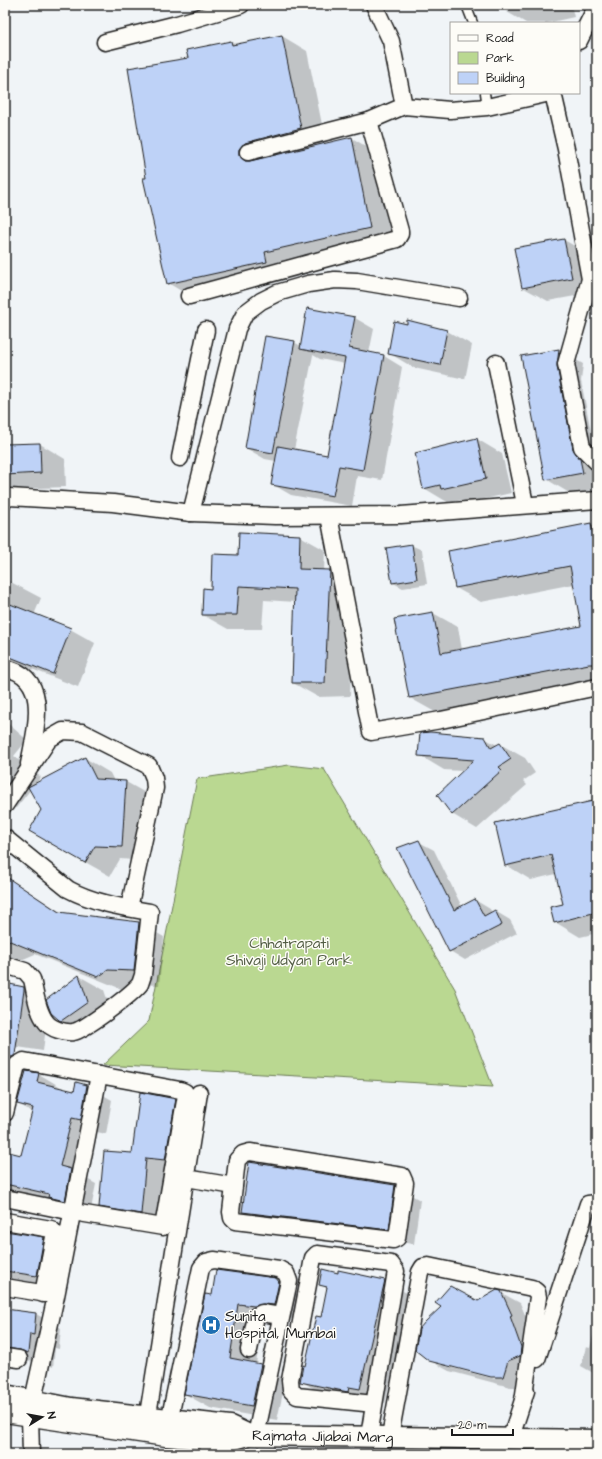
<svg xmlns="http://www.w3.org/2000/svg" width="602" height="1459" viewBox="0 0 602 1459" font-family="'Architects Daughter',sans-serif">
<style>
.green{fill:#bad891;stroke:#6b7a56}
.shadow{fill:#0003;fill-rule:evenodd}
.building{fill:#bed2f7;stroke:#1c1c1c}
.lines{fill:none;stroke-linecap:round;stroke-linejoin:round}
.service-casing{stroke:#1c1c1c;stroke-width:11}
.minor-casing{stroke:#1c1c1c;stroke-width:19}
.tertiary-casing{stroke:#1c1c1c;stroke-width:23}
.service{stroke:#fdfcf7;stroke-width:8}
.minor{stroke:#fdfcf7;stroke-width:16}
.tertiary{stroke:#fdfcf7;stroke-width:20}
.labels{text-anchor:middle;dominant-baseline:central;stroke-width:3;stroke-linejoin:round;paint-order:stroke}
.park-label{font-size:15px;fill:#535e45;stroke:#fdfcf7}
.poi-label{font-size:15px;fill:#1c1c1c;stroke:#fdfcf7;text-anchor:start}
.street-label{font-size:15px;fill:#1c1c1c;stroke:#fdfcf7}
</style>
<rect width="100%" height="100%" fill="#f0f4f7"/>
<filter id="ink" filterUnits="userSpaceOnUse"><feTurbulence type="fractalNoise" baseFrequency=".025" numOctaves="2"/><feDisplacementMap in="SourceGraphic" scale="8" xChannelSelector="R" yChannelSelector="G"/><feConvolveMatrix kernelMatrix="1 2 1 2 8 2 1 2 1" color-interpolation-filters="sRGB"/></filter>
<g filter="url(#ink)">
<polygon class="green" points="289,765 324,769 455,989 493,1087 103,1065 149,1021 197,779"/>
<g class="shadow">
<polygon points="505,5 571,5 574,17 547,23 526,23 507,12"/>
<polygon points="282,36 307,51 326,144 352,138 377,153 394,243 193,298 168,283 148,178 189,59 187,51 231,42 238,45"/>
<polygon points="564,240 589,254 597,292 548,301 522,287 515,249"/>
<path d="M355,318L374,329L369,353L384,356L402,367L382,480L357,476L352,506L291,495L272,484L276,461L265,459L246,448L294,342L301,346ZM313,355L320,359L345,364L327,456L294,450Z"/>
<polygon points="408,321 447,331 472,345 465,379 414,368 389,353"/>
<polygon points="559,350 583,364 581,381 597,462 597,489 571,494 546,479"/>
<polygon points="477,439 502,454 511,493 467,503 462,500 449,503 424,488"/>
<polygon points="40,444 65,459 66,487 14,489 5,484 5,445"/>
<polygon points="591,524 597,527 597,681 435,712 410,698 395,620 433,613 458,627 462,650 583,627 574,584 481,602 456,588"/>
<polygon points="240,533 300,536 325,550 324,571 329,571 354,586 350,696 318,697 293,683 296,602 264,600 262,629 228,629 203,615 212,590 239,556"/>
<polygon points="411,545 422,550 427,584 403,588 393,583"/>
<polygon points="5,579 41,598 34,615 70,629 95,643 78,687 19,664 5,656"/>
<polygon points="5,721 27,740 14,756 41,777 34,785 85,758 110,773 114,781 126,782 151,796 147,861 120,859 110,876 30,831 42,810 31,789 16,808 5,802"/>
<polygon points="484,738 497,745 500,744 525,758 535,773 523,781 527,785 477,829 452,814 463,771 444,770 419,755"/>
<polygon points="597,801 597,933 580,937 555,922 564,904 556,874 531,880 506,865"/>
<polygon points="419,842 434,850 462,907 475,900 490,909 492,913 495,911 510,920 517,933 465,960 450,951"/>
<polygon points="5,876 62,913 139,923 164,937 159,985 133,984 124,990 35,954 12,964 5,960"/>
<polygon points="79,976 104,990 113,1017 87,1035 62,1020 49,1003 43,1051 5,1045 5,984 24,988 47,1002"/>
<path d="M26,1072L39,1074L64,1089L74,1092L76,1083L87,1086L112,1100L106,1134L97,1132L85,1178L96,1184L90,1214L5,1193V1152L22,1157L33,1112L18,1104ZM83,1101H85L81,1125H79Z"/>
<polygon points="175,1100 200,1114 166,1227 125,1221 100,1206 133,1154"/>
<polygon points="395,1186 420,1200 414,1244 268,1226 243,1212"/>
<polygon points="5,1233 44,1238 69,1253 62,1290 5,1281"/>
<polygon points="217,1271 278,1281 303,1295 299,1319 263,1318 256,1364 286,1379 277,1420 210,1408 185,1394 213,1296"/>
<polygon points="385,1281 410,1295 385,1403 326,1396 301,1381 321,1319 328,1289 320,1284"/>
<path d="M500,1292L520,1303L530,1326L540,1358L539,1367L526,1372L521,1387H510L449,1371L429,1360L478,1303ZM434,1361L496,1377L495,1379L437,1364Z"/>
<polygon points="5,1310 36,1314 61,1328 59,1349 55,1348 53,1367 47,1364 32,1361 25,1363 5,1361"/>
<polygon points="597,1319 597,1375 581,1366 586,1347 590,1348"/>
<polygon points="85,1450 116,1454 84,1454"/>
</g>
<g class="building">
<polygon points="282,35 301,128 245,143 239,149 239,155 245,161 250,161 352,137 370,228 265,252 267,262 167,284 143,178 146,178 128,68 188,58 186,50 231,41 232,45"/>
<polygon points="564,239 572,278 522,288 514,248"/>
<polygon points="307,308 355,317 349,348 384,355 363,470 339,466 333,496 271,485 278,446 327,455 345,358 300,349"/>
<polygon points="407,320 447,330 440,365 388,354 394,321 407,324"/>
<polygon points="265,336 295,341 273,453 245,448"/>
<polygon points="559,349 557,366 573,449 580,459 583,473 545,480 521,356"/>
<polygon points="477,438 486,479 441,489 440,485 423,489 415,453"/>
<polygon points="40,443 41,473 5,475 5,444"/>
<polygon points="591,523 597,553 597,664 589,664 409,698 394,619 433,612 441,653 581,626 570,566 455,588 448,551"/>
<polygon points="239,532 300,535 299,569 330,570 325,683 292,683 295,589 239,586 237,615 202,615 203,588 211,589 212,554 238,555"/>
<polygon points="412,544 417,579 392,583 386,548"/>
<polygon points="5,602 71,628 53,674 5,655"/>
<polygon points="430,732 485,737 491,748 500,743 511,759 499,767 502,770 452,815 437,795 474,760 418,756 420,733"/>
<polygon points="85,757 96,779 126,781 122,847 95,846 85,863 29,831 41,810 28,787"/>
<polygon points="597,800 597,912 554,923 550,907 563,904 551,855 505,866 495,823"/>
<polygon points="419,840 454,910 475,899 484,916 495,910 502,925 449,952 397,848"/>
<polygon points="5,876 59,912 139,922 134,971 108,970 98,977 5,939"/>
<polygon points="79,975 88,1002 61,1021 59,1020 51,1013 46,1000"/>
<polygon points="5,983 24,987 24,990 15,1055 12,1057 5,1056"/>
<polygon points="26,1071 39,1073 37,1082 74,1091 76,1082 87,1085 81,1120 72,1118 60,1166 71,1169 65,1201 48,1197 49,1194 5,1184 5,1151 21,1155 33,1108 17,1104"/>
<polygon points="140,1092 176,1099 165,1160 146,1158 141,1214 99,1207 104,1151 132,1153"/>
<polygon points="249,1162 395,1185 389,1230 242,1212"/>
<polygon points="5,1231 44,1237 37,1276 5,1271"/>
<polygon points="322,1269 338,1273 338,1270 385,1280 360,1389 349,1387 348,1392 343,1391 300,1382 303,1365 305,1366 316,1316 321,1317 327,1287 319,1285"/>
<polygon points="216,1270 276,1278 279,1282 274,1305 263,1304 254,1306 238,1304 230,1358 261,1364 252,1406 184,1394 205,1294 212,1295"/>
<polygon points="450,1286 478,1301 497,1290 501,1291 512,1315 510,1316 521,1347 520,1356 508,1361 503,1377 491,1377 429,1361 415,1350 419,1329 425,1322 441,1307 435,1303"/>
<polygon points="5,1309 36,1313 34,1335 30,1334 28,1353 20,1350 5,1348"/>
</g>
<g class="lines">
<g class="service-casing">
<g id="service">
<polyline points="466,5 473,23"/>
<polyline points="485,93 487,107"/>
</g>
</g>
<g class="minor-casing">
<g id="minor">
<polyline points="374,5 391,41 404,106 450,110 487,107 550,93"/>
<polyline points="579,41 597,5"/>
<polyline points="105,42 177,24 241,5"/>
<polyline points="553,93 566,149 590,279 566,364 582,447 597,462"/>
<polyline points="248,152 369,121"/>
<polyline points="189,296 397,239 400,234 400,231 369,121 404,106"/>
<polyline points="496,363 525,504"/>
<polyline points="180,458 206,330"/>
<polyline points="5,500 9,497 113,503 191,513 275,516 401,515 597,500"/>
<polyline points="191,513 237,329 245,313 261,301 277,293 308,284 335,280 357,281 459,298"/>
<polyline points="329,516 371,732 441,720 597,687"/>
<path d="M5,668C52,677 35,731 29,764"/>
<polyline points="5,805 49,739 63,731 82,732 149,766 154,778 155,788 129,908"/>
<path d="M5,838L68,889C94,903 121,907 150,912L143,975L140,984C132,994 85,1030 73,1032C65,1033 51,1029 46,1022C37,1011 35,992 32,979L25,971L5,965"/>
<polyline points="5,1113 17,1065 24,1061 180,1090 185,1092 186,1095 163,1227 73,1212 5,1198"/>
<polygon points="250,1152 402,1176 405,1183 397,1238 393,1240 235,1221 232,1218 231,1212 237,1160 243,1154"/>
<polyline points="186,1178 234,1186"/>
<polyline points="5,1221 51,1229 54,1232 54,1237 43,1294"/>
<polyline points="5,1287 53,1295"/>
<polyline points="249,1350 256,1316 262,1313 281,1316"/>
<polyline points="5,1357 19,1359"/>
<polyline points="537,1359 588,1204 597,1203"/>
<polyline points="146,1427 199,1093"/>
<polyline points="167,1431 201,1268 206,1262 214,1260 279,1269 286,1273 289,1281 256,1435"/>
<polyline points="369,1436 396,1271 391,1264 317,1254 313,1258 290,1380 291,1390 297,1396 374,1404"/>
<polyline points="390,1436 420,1272 423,1267 428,1266 532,1288 537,1292 538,1297 523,1401"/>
<polyline points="511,1437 526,1391"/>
<polyline points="31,1454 30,1416 33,1400 56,1296 99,1075"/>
<polyline points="207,1454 210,1439"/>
</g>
</g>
<g class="tertiary-casing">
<g id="tertiary">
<path id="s1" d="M5,1395L71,1408L230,1426L249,1435L597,1440"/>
<polyline points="5,1412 166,1436 228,1441 249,1435"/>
</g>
</g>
<use href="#service" class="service"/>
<use href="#minor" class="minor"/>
<use href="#tertiary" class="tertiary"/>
</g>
</g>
<defs>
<g id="hospital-disc" transform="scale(1)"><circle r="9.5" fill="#1f6fb2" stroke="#fdfcf7"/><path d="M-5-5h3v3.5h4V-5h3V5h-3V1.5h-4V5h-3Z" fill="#fff"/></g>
</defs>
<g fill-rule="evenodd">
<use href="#hospital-disc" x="211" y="1325"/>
</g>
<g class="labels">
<g class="park-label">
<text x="289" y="943">Chhatrapati<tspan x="289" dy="17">Shivaji Udyan Park</tspan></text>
</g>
<g class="poi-label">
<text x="225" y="1316">Sunita<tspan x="225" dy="17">Hospital, Mumbai</tspan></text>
</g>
<g class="street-label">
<text stroke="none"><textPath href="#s1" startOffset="322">Rajmata Jijabai Marg</textPath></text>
</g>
</g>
<rect width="602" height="1459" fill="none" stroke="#fdfcf7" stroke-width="20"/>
<rect x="10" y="10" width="582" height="1439" fill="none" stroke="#1c1c1c" stroke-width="1.5" filter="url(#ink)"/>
<rect x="450" y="22" width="130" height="72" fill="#fdfcf7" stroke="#a3a29f"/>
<rect x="458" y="35" width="20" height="6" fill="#fdfcf7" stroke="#a3a29f"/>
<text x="486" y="42" font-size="12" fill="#1c1c1c">Road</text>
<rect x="458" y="52" width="20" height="12" fill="#bad891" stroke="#a3a29f"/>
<text x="486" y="62" font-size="12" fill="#1c1c1c">Park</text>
<rect x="458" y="72" width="20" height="12" fill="#bed2f7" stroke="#a3a29f"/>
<text x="486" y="82" font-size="12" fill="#1c1c1c">Building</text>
<g transform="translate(42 1417) rotate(79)" stroke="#fdfcf7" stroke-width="3" paint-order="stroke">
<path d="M0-3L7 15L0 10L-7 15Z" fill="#1c1c1c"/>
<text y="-6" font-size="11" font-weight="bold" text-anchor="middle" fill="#1c1c1c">N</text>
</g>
<path d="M452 1429v6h61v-6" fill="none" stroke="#1c1c1c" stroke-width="2"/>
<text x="458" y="1429" font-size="12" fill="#1c1c1c" stroke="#fdfcf7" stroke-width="3" paint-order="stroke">20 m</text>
</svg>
